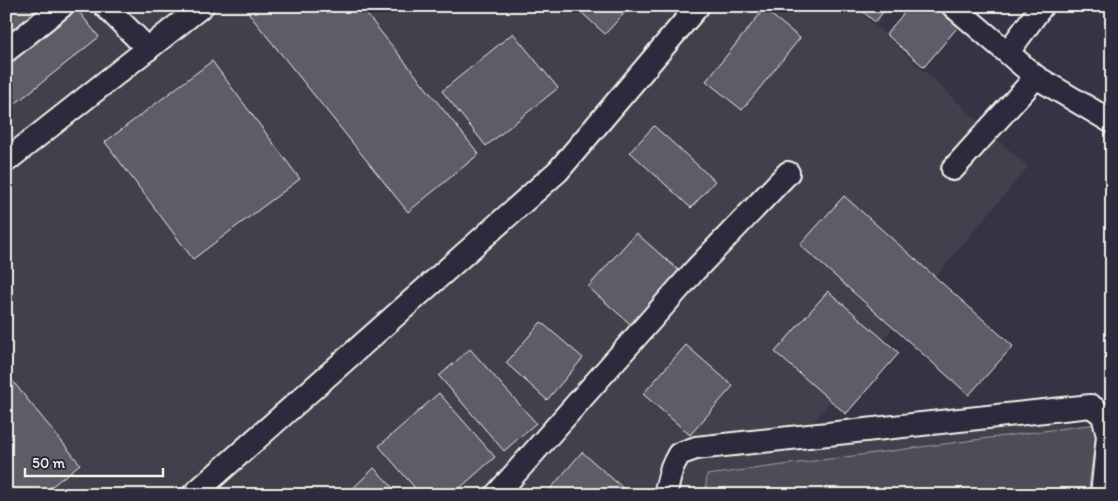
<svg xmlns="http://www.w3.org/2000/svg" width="1118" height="501" viewBox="0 0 1118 501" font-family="Itim,sans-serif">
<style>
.built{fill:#433f4e}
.green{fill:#504b59;stroke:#a29ea0}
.building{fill:#5f5c67;stroke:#f4f1e8}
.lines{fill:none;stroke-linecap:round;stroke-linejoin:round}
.minor-casing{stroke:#f4f1e8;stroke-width:26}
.minor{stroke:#2f2a3d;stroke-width:22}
</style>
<rect width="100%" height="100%" fill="#373244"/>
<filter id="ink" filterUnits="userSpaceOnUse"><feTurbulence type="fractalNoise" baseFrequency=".02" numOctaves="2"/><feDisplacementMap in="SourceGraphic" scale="10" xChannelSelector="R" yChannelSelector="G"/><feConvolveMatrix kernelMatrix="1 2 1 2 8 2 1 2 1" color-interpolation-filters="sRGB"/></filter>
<g filter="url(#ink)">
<polygon class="built" points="6,6 854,6 1028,167 807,430 1112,423 1112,495 6,495"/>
<polygon class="green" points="1097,424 1088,495 705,495 707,475"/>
<g class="building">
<polygon points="6,6 44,6 47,10 6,48"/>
<polygon points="259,6 360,6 479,154 408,212 249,14"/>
<polygon points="586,6 631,6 605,34 581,12"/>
<polygon points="856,6 888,6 875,22"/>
<polygon points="910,6 945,6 963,21 924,67 886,34"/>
<polygon points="76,8 99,37 6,111 6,62"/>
<polygon points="764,9 800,38 742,110 706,81"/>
<polygon points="513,33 558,88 486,146 442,91"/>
<polygon points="212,61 300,179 193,259 105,142"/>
<polygon points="654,126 715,181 691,208 630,152"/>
<polygon points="844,196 1013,346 969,395 800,245"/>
<polygon points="636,233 684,275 636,329 588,287"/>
<polygon points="828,291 899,353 846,414 775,352"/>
<polygon points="541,322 583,358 547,400 506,363"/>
<polygon points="686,345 733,386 690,435 643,394"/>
<polygon points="470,349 536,423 504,451 439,376"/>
<polygon points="6,373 80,464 41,495 6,495"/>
<polygon points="439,393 495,457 452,495 421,495 379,446"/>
<polygon points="582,452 631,495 545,495"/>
<polygon points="374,468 400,495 346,495"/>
</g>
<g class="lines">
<g class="minor-casing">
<g id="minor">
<polyline points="105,6 148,49"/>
<polyline points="953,6 1036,77 1112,122"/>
<polyline points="6,51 62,6"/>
<polyline points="1008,52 1042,6"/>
<polyline points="6,161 202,6"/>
<polyline points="953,169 1036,77"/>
<polyline points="193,495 558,171 698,6"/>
<polyline points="496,495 696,269 788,173"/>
<polyline points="665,495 672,467 679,454 696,448 1091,406 1103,415 1108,436 1102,495"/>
</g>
</g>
<use href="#minor" class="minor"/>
</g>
</g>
<rect width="1118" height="501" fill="none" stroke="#2f2a3d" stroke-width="25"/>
<rect x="12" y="12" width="1093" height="476" fill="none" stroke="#f4f1e8" stroke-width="2" filter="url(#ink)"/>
<path d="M25 468v8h138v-8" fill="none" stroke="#f4f1e8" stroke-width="2.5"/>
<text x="32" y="468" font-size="15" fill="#f4f1e8" stroke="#2f2a3d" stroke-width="4" paint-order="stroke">50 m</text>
</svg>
